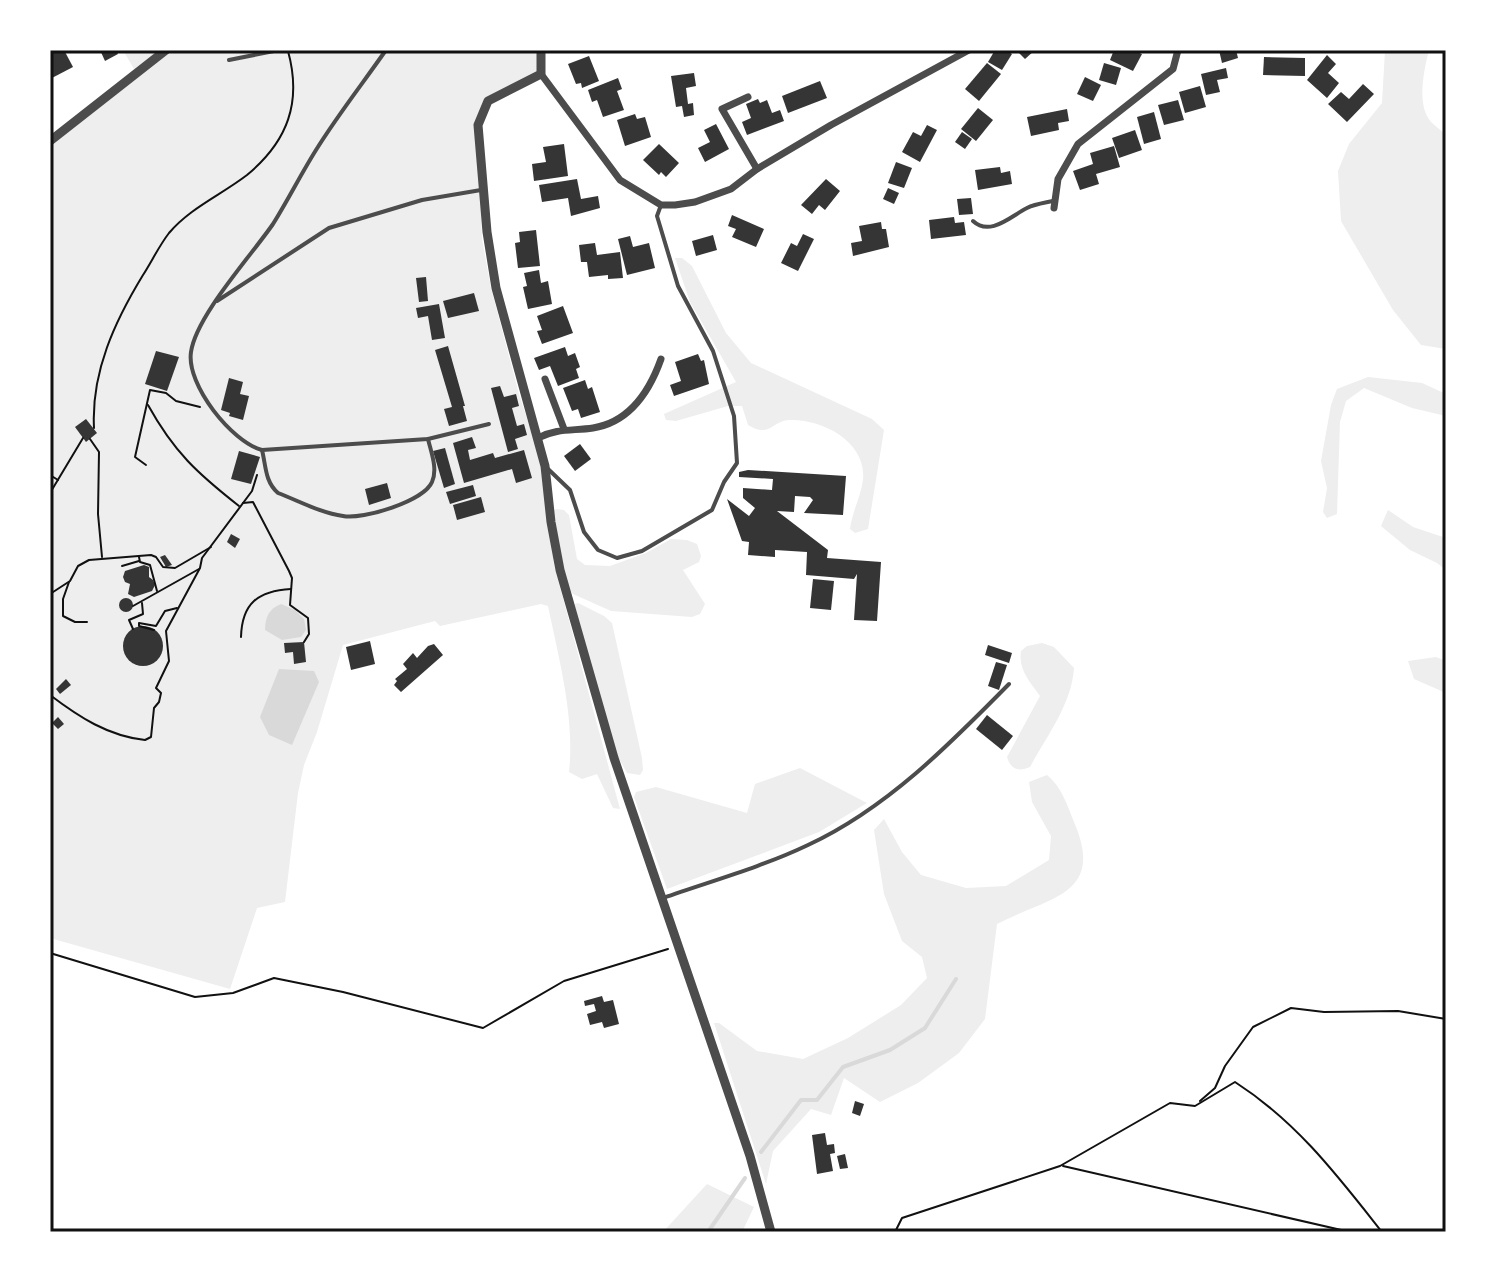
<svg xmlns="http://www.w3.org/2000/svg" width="1496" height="1282" viewBox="0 0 1496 1282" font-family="'Exo 2',sans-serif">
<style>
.green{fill:#eee}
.water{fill:#d9d9d9}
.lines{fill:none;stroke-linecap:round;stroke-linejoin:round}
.stream{stroke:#d9d9d9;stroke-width:4}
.building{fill:#353535}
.path{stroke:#111;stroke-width:2}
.service{stroke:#4c4c4c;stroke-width:4}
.minor{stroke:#4c4c4c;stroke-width:7}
.tertiary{stroke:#4c4c4c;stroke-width:9}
.neatline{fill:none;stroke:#111;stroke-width:3}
</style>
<rect width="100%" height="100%" fill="#fff"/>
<g class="green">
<polygon points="123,50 160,50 134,69"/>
<path d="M166,50H541V74L488,101L478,125L482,239L491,288L519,394L542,465L554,565L620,809L613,808L597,774L582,779L569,772C575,718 559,659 548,606L541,604L440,626L435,621L343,645L317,732L304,765L298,793L285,902L257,908L230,989L50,938V141Z"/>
<path d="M1385,50H1429C1424,70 1416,105 1431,122C1435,126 1441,130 1446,135V349L1421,345L1393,310L1341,221L1338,171L1349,144L1382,103Z"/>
<path d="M675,258H682L692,266L726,333L751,363L872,419L884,430L868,529L855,533L850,529C852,512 861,496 863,480C867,441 821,418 788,420C771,422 770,438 748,425L742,406H728L676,421L666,420L664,414L736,382L690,302Z"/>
<polygon points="1368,377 1422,383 1446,394 1446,416 1412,408 1364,388 1346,401 1340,422 1337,514 1327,518 1323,512 1327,488 1321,461 1331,405 1337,389"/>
<path d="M557,509L564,510L569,515L577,559L585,565L610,566L646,553L671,539L687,540L697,544L701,556L699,562L683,570L705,604L700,614L692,617L611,611L573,594C560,580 557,531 554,510Z"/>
<polygon points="1388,510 1413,527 1446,538 1446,570 1437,563 1410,550 1381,526"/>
<polygon points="578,603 604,616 612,623 642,758 643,770 640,775 627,773 617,755 575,609 575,604"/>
<path d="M1042,643L1054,647L1074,668C1072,703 1047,736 1030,767C1019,772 1011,770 1007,757L1040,696C1030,682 1018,670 1021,651L1027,646Z"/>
<polygon points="1436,657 1446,661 1446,693 1414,679 1408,661"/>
<polygon points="800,768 867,803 819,832 667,889 634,797 636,792 656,787 747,813 755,784"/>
<path d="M1047,775C1062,787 1067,805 1074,822C1106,896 1048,897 997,924L985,1019L959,1053L918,1083L880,1102L844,1078L831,1115L811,1109L773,1151L766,1184L714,1023H719L757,1051L803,1059L848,1038L901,1005L927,978L922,957L902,941L884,894L874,830L884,819L902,852L921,875L966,888L1006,886L1049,860L1051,836L1032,802L1029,782Z"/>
<polygon points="707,1184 754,1207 742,1232 663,1232"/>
</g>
<g class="water">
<path d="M281,604L295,610L304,619L306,630L301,637L282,640L265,630C265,617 269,609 281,604Z"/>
<polygon points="279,669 314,671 319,682 292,745 269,735 260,717"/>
</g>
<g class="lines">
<g class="stream">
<polyline points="761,1152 801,1100 817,1100 843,1067 890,1050 925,1028 956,979"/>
<polyline points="708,1232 745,1178"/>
</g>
</g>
<g class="building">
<polygon points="55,50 64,50 73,67 50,79 50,53"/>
<polygon points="100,50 116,50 118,54 105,61"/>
<polygon points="995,50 1006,50 1012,54 1002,70 988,62"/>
<polygon points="1016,50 1035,50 1025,59"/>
<polygon points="1114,50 1133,50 1142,54 1133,71 1110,60"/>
<polygon points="1219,50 1236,50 1238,58 1222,63"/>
<polygon points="1327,55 1336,64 1328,73 1339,83 1327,98 1307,80"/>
<polygon points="589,56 599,81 582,88 581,83 576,84 568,64"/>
<polygon points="1264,57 1305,58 1305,76 1263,75"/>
<polygon points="987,63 1001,74 979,101 965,89"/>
<polygon points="1104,63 1121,68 1116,85 1099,80"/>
<polygon points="1226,68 1228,78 1217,80 1220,92 1206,95 1201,74"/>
<polygon points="694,73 696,86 686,88 688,104 693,103 694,115 684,117 682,106 676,107 671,76"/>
<polygon points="1085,77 1101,85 1093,101 1077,94"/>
<polygon points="618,78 622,89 617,91 624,110 603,117 597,100 592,102 588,90"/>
<polygon points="820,81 827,98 788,113 782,96"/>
<polygon points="1363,84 1374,94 1347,122 1328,104 1341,92 1349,99"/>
<polygon points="1200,86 1206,107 1185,113 1179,92"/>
<polygon points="758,99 760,103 767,100 772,113 780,110 784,121 747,135 742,122 751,118 746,104"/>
<polygon points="1178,100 1184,120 1164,125 1158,105"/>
<polygon points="978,108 993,120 976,141 961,129"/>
<polygon points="1067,109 1069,121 1058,123 1059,130 1031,136 1027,117"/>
<polygon points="1154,112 1161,139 1144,144 1137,117"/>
<polygon points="635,114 637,119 645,117 651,137 625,146 617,120"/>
<polygon points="716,124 729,149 705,162 698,148 710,142 704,130"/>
<polygon points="927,125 937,130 920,162 902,152 913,132 921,136"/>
<polygon points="1135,130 1142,150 1119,158 1112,138"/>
<polygon points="962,132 972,139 965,149 955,142"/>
<polygon points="564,144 568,176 534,181 532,164 546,162 543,147"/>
<polygon points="659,144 679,163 666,177 661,172 659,175 643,160"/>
<polygon points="1114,146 1120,167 1096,174 1099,184 1080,190 1073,171 1093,164 1090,153"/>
<polygon points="896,162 912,168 904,188 888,183"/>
<polygon points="1000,167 1001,173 1010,171 1012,184 978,190 975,170"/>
<polygon points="577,179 581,199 598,196 600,208 571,216 568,198 542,202 539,185"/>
<polygon points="826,179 840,191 825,210 819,205 812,214 801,205"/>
<polygon points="888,188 899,193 894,204 883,199"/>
<polygon points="971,198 973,214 959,215 957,199"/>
<polygon points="732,215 764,229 756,247 732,237 736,229 728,226"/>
<polygon points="954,217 955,223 964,222 966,235 931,239 929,220"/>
<polygon points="881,222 882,229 886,229 889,247 853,256 851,243 862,241 859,226"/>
<polygon points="536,230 540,266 518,268 515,243 520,242 519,232"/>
<polygon points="803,234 814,239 798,271 781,263 791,243 797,246"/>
<polygon points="713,235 717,250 696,256 692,241"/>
<polygon points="630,236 633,247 649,243 655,268 627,275 618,239"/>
<polygon points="595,243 597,255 620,252 623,278 608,279 608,275 589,277 587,262 581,262 579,245"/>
<polygon points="539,270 541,283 548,281 552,304 528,309 523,287 527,286 524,273"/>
<polygon points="426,277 428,301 419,302 416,278"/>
<polygon points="474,293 479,311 448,318 443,301"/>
<polygon points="439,304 445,338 432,340 428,316 418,318 416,308"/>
<polygon points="563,306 573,333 542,344 537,331 542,330 537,316"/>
<polygon points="448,346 465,406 463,406 467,421 449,426 444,409 452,407 435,350"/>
<polygon points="565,347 568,356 575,353 580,367 576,369 579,378 558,386 550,366 539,370 534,358"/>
<polygon points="156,351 179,357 167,391 145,384"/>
<polygon points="698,354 701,361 704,360 709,384 674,396 670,385 681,381 675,362"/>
<polygon points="229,378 243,382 240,394 249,396 243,420 229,416 230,413 221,410"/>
<polygon points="585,380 588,389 592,387 600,412 581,418 578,409 572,411 563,388"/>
<polygon points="500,386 504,397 516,394 519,406 512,408 517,426 524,424 527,435 515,439 518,449 508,452 491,388"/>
<polygon points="86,419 97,433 86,442 75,427"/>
<polygon points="472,437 476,448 468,450 470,460 493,453 495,458 524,450 532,478 516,483 512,469 464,483 453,443"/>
<polygon points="580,444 591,459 575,471 564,456"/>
<polygon points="445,448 455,484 444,488 433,451"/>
<polygon points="239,451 260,457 251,484 231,479"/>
<polygon points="748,470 846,476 843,515 804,513 813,500 810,497 795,496 794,512 777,511 828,550 827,558 881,562 877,621 854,620 857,574 854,579 806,575 807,552 775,550 775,557 748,555 749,542 742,541 727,499 749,516 755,508 743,498 743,488 772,490 773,479 739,477 739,472"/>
<polygon points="387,483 391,498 369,505 365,489"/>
<polygon points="473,485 476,496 450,504 446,492"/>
<polygon points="481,497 485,512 457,520 453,505"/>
<polygon points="231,534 240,539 235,548 227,542"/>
<polygon points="165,555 172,565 166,567 160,557"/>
<polygon points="144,565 149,567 149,577 153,580 155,585 152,591 134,597 128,594 130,584 125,582 123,577 125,571"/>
<polygon points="813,579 834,581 831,610 810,608"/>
<circle cx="126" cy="605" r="7"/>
<circle cx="143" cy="646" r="20"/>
<polygon points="370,641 375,664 351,670 346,647"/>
<polygon points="304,642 306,662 294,664 293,652 285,653 284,643"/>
<polygon points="434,644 443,655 401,692 394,685 397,681 395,679 407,669 403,664 413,653 417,658 428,646"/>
<polygon points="988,645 1012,653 1009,663 985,655"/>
<polygon points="996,662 1007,665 999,690 988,686"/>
<polygon points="66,679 71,685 60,694 56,689"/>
<polygon points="987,715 1013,736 1002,750 976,729"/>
<polygon points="58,717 64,724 58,729 52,723"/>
<polygon points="602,996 604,1002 613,1000 619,1024 604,1028 602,1022 590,1025 587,1014 596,1011 594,1004 585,1006 584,1001"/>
<polygon points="855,1101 864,1104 860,1116 852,1113"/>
<polygon points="825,1133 827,1145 834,1144 835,1153 830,1154 833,1171 817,1174 812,1135"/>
<polygon points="845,1154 848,1168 840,1169 837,1156"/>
</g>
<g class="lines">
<g class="path">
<path d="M148,405C174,452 197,473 239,506"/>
<path d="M94,428C91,372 115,321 143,275C152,261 159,246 169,233C190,208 221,195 247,175C288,141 302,102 288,51"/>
<polyline points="90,439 99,452 98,514 102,557"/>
<polyline points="146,465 135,457 150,390 166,393 176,401 200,407"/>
<polyline points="50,475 58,480"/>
<polyline points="50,493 83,438"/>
<polyline points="243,503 253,502 289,571 292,578 290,605 308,618 309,634 304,642"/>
<polyline points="139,557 140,562 150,565 157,591"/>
<polyline points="122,566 139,561"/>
<polyline points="69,582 63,599 63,616 75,622 87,622"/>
<polyline points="50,594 70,581 78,566 89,560 151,555 156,557 163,567 175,568 211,547"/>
<polyline points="133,606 199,569"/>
<polyline points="133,629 129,620 143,614 142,603"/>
<polyline points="154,630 139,626 139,623 156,626 165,611 177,608"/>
<path d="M241,637C242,603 258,591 291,589"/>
<path d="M50,695C79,717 108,736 145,740L151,737L154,708L159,702L161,693L156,688L169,661L166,631L200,568L202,558L252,491L257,475"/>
<polyline points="50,953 195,997 233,993 274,978 343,992 483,1028 564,981 668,949"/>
<polyline points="1200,1101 1215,1088 1225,1066 1253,1027 1291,1008 1324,1012 1398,1011 1446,1019"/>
<polyline points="1063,1166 1350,1232"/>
<path d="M895,1232L902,1218L1060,1166L1170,1103L1195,1106L1235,1082C1297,1122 1337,1175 1382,1232"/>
</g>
<g class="service">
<path d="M386,50C363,83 337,116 316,150C301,174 288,200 273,224C251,256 196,316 191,352C186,385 232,442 262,450C266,466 265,482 278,493C299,501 321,513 343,516C363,520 424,501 432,482C438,469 431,452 428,439"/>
<polyline points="229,60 279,50"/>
<path d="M973,221C990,237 1011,216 1027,208C1035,204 1044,203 1053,201"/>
<polyline points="217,301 329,228 422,200 481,190"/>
<polyline points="262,450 428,439 489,424"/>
<polyline points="547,468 570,490 584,532 598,550 617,558 642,551 712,510 724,482 737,463 734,416 713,351 678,286 657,216 661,205"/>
<path d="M663,898C711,881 762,867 808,845C886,809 950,744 1009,684"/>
</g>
<g class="minor">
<polyline points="541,74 620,180 661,205 675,205 695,202 731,189 757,169 831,125 969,50"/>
<polyline points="748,97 722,109 757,169"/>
<polyline points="1054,208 1058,179 1078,144 1173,69 1178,50"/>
<polyline points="545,379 564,429"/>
<path d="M538,438C557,428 573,431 593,428C630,422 650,390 661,359"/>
</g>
<g class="tertiary">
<polyline points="541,50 541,74 488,101 478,125 487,232 496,288 545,466 551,522 560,570 614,758 750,1156 771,1232"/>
<polyline points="50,141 166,50"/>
</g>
</g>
<rect width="1496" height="1282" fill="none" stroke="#ffffff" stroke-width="104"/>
<rect x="52" y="52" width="1392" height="1178" class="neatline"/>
</svg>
